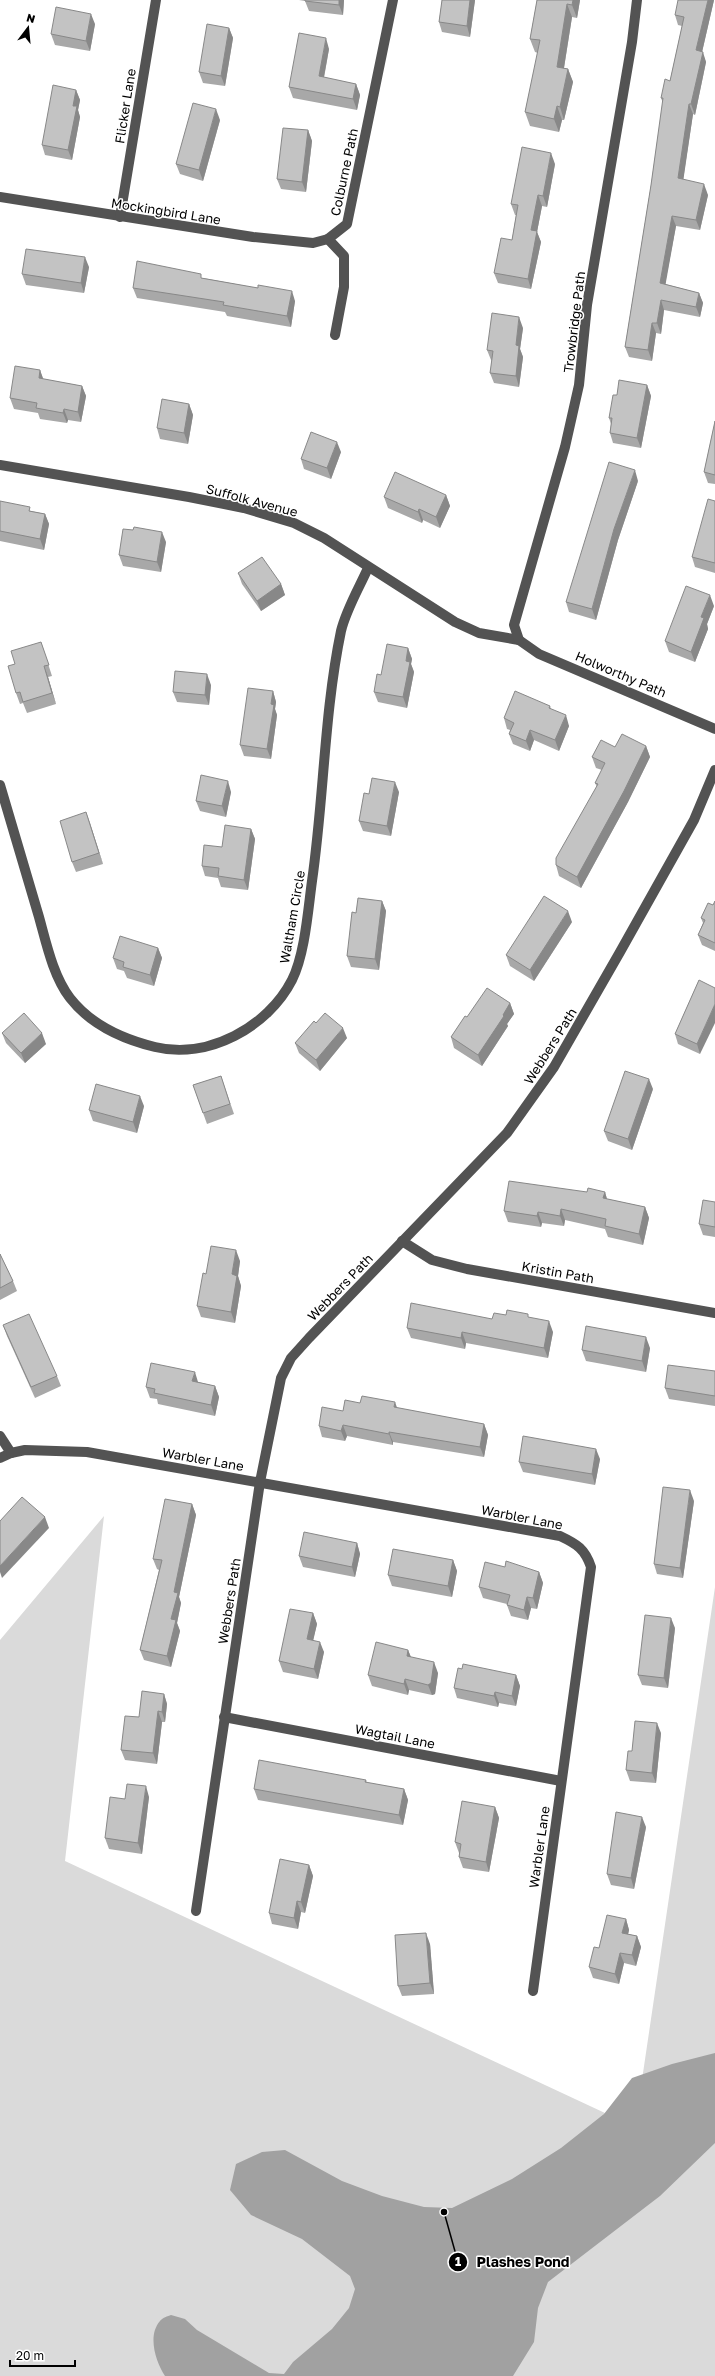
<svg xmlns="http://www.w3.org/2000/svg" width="715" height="2376" viewBox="0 0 715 2376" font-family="'Golos Text',sans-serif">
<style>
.park{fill:#dadada}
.water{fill:#a1a1a1}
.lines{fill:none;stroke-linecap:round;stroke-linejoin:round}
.minor{stroke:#535353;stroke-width:10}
.wall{fill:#a8a8a8}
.shaded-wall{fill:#888}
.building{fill:#c3c3c3;stroke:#888}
.labels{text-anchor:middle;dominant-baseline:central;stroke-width:3;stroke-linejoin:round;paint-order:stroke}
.street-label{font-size:13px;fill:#000;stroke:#fff}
.leader{fill:none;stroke:#000;stroke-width:1.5}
.callout-dot{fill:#000;stroke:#fff;stroke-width:1.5}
.mark-label{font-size:12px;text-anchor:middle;font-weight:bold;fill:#fff}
.callout-label{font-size:14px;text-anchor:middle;font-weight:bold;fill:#000;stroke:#fff;stroke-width:3;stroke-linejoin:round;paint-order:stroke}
</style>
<rect width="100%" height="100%" fill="#fff"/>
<polygon class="park" points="104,1516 65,1861 635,2127 715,1587 715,2376 0,2376 0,1640"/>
<path class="water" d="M715,2053V2143L660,2196L548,2282L538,2308L534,2342L513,2376H165C156,2362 147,2336 160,2321C162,2318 168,2316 171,2315L185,2319L197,2330L269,2373L284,2374L293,2362L332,2329L349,2308L355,2289L350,2276L302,2239L251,2215L230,2190L236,2164L262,2152L285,2150L342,2181L382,2196L424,2207L452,2208L512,2179L561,2148L604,2114L632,2078L672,2064Z"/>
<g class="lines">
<g class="minor">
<polyline points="0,197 253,237 313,243 328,239"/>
<polyline points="120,217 156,0"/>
<polyline points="335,335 344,287 344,256 328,239 347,224 393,0"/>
<polyline points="0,465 189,497 244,508 294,523 324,538 455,622 479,633 519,640 539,654 715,729"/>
<polyline points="519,640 514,625 565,447 579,385 587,305 632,42 637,0"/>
<path d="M0,785C13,829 26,873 39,917C46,942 53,976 70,998C91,1025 122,1039 155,1047C208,1060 268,1027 292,980C305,954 308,910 312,881C324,798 324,713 341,631C346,610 359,588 368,568"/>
<polyline points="402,1241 432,1260 467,1269 715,1313"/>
<polyline points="0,1436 11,1453 0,1458"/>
<path d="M11,1453L25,1450L87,1452L560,1536C577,1544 585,1549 591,1567L533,1991"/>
<polyline points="224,1717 561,1781"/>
<polyline points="196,1911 260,1482 281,1378 291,1358 309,1338 507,1133 554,1067 620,952 694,820 715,770"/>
</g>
</g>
<g class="wall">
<polygon points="299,0 344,0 343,15 309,11 305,1"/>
<polygon points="442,0 475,0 470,37 442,32 439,22"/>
<polygon points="537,0 580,0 577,18 572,17 564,68 568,69 573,82 564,120 562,120 559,132 530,126 525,112 538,53 535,52 530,39"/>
<polygon points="714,0 702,52 706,62 695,115 693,114 683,180 708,195 700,230 676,226 665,284 699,293 703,303 700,317 664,310 661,334 656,333 652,361 629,357 625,347 651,185 663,103 661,98 670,81 682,26 678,25 675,15"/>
<polygon points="95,24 90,51 55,45 51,34"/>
<polygon points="229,28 233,38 225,86 203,83 199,72"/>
<polygon points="329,49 324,78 356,84 360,95 357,110 293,98 289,87"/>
<polygon points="76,90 80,100 78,110 80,117 72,160 45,155 42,145"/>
<polygon points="220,120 203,181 180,174 176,164"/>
<polygon points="308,130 312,141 306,192 281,189 277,179"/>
<polygon points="555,164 547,207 542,206 537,232 541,242 531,289 498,283 494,273 512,240 516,215 515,215 511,204"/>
<polygon points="89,267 84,293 26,285 22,274"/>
<polygon points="203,278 258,288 295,301 291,327 227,316 225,312 137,298 133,288"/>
<polygon points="523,328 520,349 523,357 519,387 494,383 490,373 492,361 491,360 487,350"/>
<polygon points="40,370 43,379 82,386 86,396 81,422 68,420 67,423 40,419 38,413 14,409 10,398"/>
<polygon points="647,385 651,396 641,448 613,443 610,433 611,424 609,418 617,395"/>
<polygon points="189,404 193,415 188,444 160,439 157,428"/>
<polygon points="715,421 715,484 708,483 704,472"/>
<polygon points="341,452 331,479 304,469 301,459"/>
<polygon points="638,481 618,540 596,620 569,612 566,602"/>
<polygon points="446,495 450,506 440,528 423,520 422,523 388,508 384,497"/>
<polygon points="0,501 31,511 45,514 49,524 44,550 0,541"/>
<polygon points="715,501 715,573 695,567 692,557"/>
<polygon points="166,542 161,572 123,566 119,555"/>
<polygon points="238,573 281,584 285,595 261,611 242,584"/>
<polygon points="714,606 707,624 708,629 695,662 669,652 665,641"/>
<polygon points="41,642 52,676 48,677 56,704 27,713 23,703 20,704 16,693 15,664"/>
<polygon points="408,648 412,659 411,664 414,672 407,708 378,702 374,692 381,675"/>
<polygon points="211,685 209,705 177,702 173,692"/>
<polygon points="273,691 276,702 275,709 277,715 271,759 244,756 240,745"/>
<polygon points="550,706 551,709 569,726 559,751 534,740 530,751 513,744 509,734 510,730 507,729 504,718"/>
<polygon points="646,746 650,757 628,802 581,888 559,876 556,865 597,787 595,783 602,770 596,768 592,757 615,747"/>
<polygon points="231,792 226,817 200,811 196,801"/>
<polygon points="399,792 391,836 363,831 359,821 369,794"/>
<polygon points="86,812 103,864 76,872 72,862"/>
<polygon points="251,829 255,839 248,890 221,887 218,878 205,876 202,866 222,847"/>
<polygon points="382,901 386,911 379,970 351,967 347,956 356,913"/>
<polygon points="715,901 715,951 702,945 698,935 703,923 701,918 713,905"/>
<polygon points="572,922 534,981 510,966 506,955"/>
<polygon points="158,948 162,958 154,986 127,978 124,971 117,969 113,958"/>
<polygon points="699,980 700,1054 678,1044 675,1034"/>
<polygon points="510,1003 514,1014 507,1024 508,1026 482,1066 454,1048 451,1037 467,1017"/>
<polygon points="316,1023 347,1038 320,1071 299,1053 295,1043"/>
<polygon points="2,1033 46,1044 25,1063 6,1043"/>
<polygon points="221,1076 234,1114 207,1124 193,1085"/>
<polygon points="653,1089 632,1150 608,1141 604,1131"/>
<polygon points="144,1106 137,1133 93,1121 89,1110"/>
<polygon points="587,1192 605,1192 607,1199 645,1207 649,1218 643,1245 608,1237 605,1229 565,1220 564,1226 542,1223 541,1227 508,1222 504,1211"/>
<polygon points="715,1202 715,1237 703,1235 699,1224"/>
<polygon points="0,1254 13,1281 17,1291 0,1300"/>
<polygon points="240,1261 238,1276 241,1286 235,1323 201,1317 197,1306 206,1274"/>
<polygon points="506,1315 530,1318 553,1332 548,1358 466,1343 465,1349 411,1338 407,1328 492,1319"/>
<polygon points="3,1325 57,1376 61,1386 35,1398 7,1336"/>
<polygon points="650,1348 646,1372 586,1361 582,1350"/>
<polygon points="715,1371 715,1406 669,1399 665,1388"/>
<polygon points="198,1382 215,1386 219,1397 215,1416 158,1404 157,1399 150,1398 146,1387"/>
<polygon points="360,1403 397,1408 484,1424 488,1435 484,1457 393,1442 393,1445 347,1436 345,1441 322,1437 319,1426 343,1411"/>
<polygon points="600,1459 595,1485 523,1472 519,1462"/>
<polygon points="694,1501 683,1578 657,1574 654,1564"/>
<polygon points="192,1504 196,1515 179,1597 181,1603 177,1623 180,1631 171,1667 144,1660 140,1650 159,1570 157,1569 153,1559"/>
<polygon points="357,1543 360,1554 355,1577 303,1567 299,1556"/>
<polygon points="453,1560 457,1571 452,1597 392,1586 388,1575"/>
<polygon points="505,1567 539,1572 543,1583 537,1609 531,1608 528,1620 511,1616 507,1605 507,1604 483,1598 479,1587"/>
<polygon points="313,1613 317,1624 313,1640 324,1652 318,1679 283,1672 279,1661"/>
<polygon points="675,1628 668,1688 642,1685 638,1675"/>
<polygon points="408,1650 411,1657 438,1673 435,1694 432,1695 409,1690 408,1695 372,1686 368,1675"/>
<polygon points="462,1669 516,1675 520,1686 516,1706 499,1703 498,1707 457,1698 454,1688"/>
<polygon points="164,1694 167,1704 165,1722 162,1722 157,1764 125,1760 121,1750 139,1717"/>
<polygon points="661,1733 656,1783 630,1781 626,1770 632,1751"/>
<polygon points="366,1780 367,1783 404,1789 408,1800 403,1825 258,1800 254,1789"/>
<polygon points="149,1797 142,1854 109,1849 105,1838 125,1799"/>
<polygon points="495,1807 499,1818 489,1872 463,1868 459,1857 460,1853 459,1853 455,1842"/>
<polygon points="646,1827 634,1889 611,1885 607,1874"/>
<polygon points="309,1865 313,1876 305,1913 301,1912 298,1929 272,1924 269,1913"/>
<polygon points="626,1919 629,1930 628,1934 637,1936 641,1947 636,1966 624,1963 619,1984 593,1978 589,1967"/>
<polygon points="430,1944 434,1994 402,1996 398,1986"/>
</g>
<g class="shaded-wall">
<polygon points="339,0 344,0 343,15 339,5"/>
<polygon points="470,0 475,0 470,37 467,26"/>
<polygon points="573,0 580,0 577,18 572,5"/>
<polygon points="708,0 714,0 700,61 696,50"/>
<polygon points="567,4 572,17 562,80 557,67"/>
<polygon points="91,14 95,24 90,51 86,41"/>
<polygon points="229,28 233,38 225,86 221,76"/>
<polygon points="326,38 329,49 322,87 319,76"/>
<polygon points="703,52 706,62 695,115 691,104"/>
<polygon points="568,69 573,82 564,120 560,107"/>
<polygon points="356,84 360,95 357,110 353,99"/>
<polygon points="76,90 80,100 78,110 80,117 72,160 68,150 73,106"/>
<polygon points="689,104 693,114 682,189 678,178"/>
<polygon points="557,106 562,120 559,132 554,119"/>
<polygon points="216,109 220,120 203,181 199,170"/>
<polygon points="308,130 312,141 306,192 302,182"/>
<polygon points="551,153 555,164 547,207 543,196"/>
<polygon points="704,184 708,195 700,230 696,220"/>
<polygon points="538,195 542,206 537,232 541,242 531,289 528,279 531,230"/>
<polygon points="672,216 676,226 664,293 660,283"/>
<polygon points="85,257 89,267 84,293 81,283"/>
<polygon points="292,291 295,301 291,327 287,316"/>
<polygon points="699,293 703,303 700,317 696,307"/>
<polygon points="661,300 664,310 661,334 657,323"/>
<polygon points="519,317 523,328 520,349 523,357 519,387 516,376 516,345"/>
<polygon points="652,323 656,333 652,361 648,350"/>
<polygon points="40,370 44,381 39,378"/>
<polygon points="647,385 651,396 641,448 637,438"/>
<polygon points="82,386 86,396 81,422 78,412"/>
<polygon points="189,404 193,415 188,444 184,433"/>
<polygon points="64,409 68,420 67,423 63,413"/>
<polygon points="337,442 341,452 331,479 327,468"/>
<polygon points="635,470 638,481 618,540 596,620 592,609 614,529"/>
<polygon points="446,495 450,506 440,528 436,517"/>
<polygon points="419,509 423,520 422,523 418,512"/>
<polygon points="45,514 49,524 44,550 40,539"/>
<polygon points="162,532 166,542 161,572 157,562"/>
<polygon points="281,584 285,595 261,611 257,601"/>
<polygon points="710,595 714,606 707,624 708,629 695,662 691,652 701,617"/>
<polygon points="408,648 412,659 411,664 414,672 407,708 403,697 406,661"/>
<polygon points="44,666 48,677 56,704 52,693"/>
<polygon points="207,674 211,685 209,705 205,695"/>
<polygon points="273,691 276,702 275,709 277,715 271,759 267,749 271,704"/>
<polygon points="566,715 569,726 559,751 555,740"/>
<polygon points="530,730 534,740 530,751 526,741"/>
<polygon points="646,746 650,757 628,802 581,888 577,877"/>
<polygon points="228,781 231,792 226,817 222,806"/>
<polygon points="395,782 399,792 391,836 387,826"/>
<polygon points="86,812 90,823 103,864 99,853"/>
<polygon points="251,829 255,839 248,890 244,880"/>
<polygon points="382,901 386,911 379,970 375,959"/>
<polygon points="568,911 572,922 534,981 530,970"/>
<polygon points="158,948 162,958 154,986 150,975"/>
<polygon points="510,1003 514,1014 507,1024 508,1026 482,1066 478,1055"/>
<polygon points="715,1004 715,1023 700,1054 697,1044"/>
<polygon points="343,1028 347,1038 320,1071 316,1060"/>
<polygon points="42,1033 46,1044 25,1063 21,1053"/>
<polygon points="649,1079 653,1089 632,1150 628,1139"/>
<polygon points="140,1096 144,1106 137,1133 133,1122"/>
<polygon points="605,1192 608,1203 603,1198"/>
<polygon points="645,1207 649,1218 643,1245 639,1234"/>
<polygon points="561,1209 565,1220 564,1226 560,1216"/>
<polygon points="538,1212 542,1223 541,1227 537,1216"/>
<polygon points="236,1250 240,1261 238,1276 241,1286 235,1323 231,1312 232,1274"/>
<polygon points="549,1321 553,1332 548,1358 544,1348"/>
<polygon points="462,1332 466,1343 465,1349 461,1338"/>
<polygon points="646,1337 650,1348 646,1372 642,1361"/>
<polygon points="195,1372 198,1382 196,1392 192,1381"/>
<polygon points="215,1386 219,1397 215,1416 211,1405"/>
<polygon points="395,1402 399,1413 394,1407"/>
<polygon points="484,1424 488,1435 484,1457 480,1447"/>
<polygon points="343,1425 347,1436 345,1441 341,1431"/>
<polygon points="389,1432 393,1442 393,1445 389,1434"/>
<polygon points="596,1449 600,1459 595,1485 592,1474"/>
<polygon points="690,1490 694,1501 683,1578 680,1568"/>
<polygon points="192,1504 196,1515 179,1597 181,1603 177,1623 180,1631 171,1667 167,1656 174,1592"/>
<polygon points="45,1517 49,1528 2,1578 0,1572 0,1566"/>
<polygon points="357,1543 360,1554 355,1577 352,1567"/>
<polygon points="453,1560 457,1571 452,1597 448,1586"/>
<polygon points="539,1572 543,1583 537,1609 533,1598"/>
<polygon points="527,1597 531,1608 528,1620 524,1610"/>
<polygon points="313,1613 317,1624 311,1650 307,1639"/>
<polygon points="671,1618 675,1628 668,1688 664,1678"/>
<polygon points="320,1642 324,1652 318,1679 314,1669"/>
<polygon points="408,1650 412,1660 407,1656"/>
<polygon points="434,1662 438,1673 435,1694 432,1695 428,1685"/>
<polygon points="516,1675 520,1686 516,1706 512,1696"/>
<polygon points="405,1679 409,1690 408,1695 404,1684"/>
<polygon points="495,1692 499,1703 498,1707 494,1696"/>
<polygon points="164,1694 167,1704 165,1722 162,1712"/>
<polygon points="158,1711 162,1722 157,1764 153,1753"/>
<polygon points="657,1723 661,1733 656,1783 652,1773"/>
<polygon points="146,1786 149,1797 142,1854 138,1843"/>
<polygon points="404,1789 408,1800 403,1825 399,1815"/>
<polygon points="495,1807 499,1818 489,1872 486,1862"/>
<polygon points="642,1817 646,1827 634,1889 631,1878"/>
<polygon points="309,1865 313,1876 305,1913 301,1902"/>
<polygon points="297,1901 301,1912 298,1929 294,1918"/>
<polygon points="626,1919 629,1930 626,1943 622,1933"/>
<polygon points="426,1933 430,1944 434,1994 430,1983"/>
<polygon points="637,1936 641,1947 636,1966 632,1955"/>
<polygon points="620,1953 624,1963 619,1984 615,1974"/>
</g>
<g class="building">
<polygon points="305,0 339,0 339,5 305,1"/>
<polygon points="442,0 470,0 467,26 439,22"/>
<polygon points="537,0 573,0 572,5 567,4 557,67 568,69 560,107 557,106 554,119 525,112 540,40 530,39"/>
<polygon points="678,0 708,0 696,50 703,52 691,104 689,104 678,178 704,184 696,220 672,216 660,283 699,293 696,307 661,300 657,323 652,323 648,350 625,347 651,185 663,98 661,98 665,79 670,81 684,17 675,15"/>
<polygon points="56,7 91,14 86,41 51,34"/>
<polygon points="207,24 229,28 221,76 199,72"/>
<polygon points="299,33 326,38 319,76 356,84 353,99 289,87"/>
<polygon points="53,85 76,90 73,106 77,106 68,150 42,145"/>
<polygon points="193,103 216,109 199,170 176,164"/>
<polygon points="283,128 308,130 302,182 277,179"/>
<polygon points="522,147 551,153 543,196 538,195 531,230 537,231 528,279 494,273 501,238 512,240 518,205 511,204"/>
<polygon points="26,249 85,257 81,283 22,274"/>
<polygon points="137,261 201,274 201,278 258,288 258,285 292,291 287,316 223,305 224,302 133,288"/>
<polygon points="492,313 519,317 516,345 519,346 516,376 490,373 493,351 487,350"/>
<polygon points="15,366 40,370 39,378 82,386 78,412 64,409 63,413 36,408 37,403 10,398"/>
<polygon points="619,380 647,385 637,438 610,433 612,418 609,418 613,395 617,395"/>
<polygon points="162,399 189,404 184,433 157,428"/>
<polygon points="715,421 715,475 704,472"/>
<polygon points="311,432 337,442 327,468 301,459"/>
<polygon points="609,462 635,470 614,529 592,609 566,602"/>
<polygon points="395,472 446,495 436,517 419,509 418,512 384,497"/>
<polygon points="708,499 715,501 715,563 692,557"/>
<polygon points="0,501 30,507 29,511 45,514 40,539 0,531"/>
<polygon points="134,527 162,532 157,562 119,555 123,529 133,530"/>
<polygon points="262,557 281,584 257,601 238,573"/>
<polygon points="686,586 710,595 701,617 704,618 691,652 665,641"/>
<polygon points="41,642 49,665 44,666 52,693 23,702 20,692 16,693 8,666 15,664 11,651"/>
<polygon points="387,644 408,648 406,661 410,662 403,697 374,692 377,674 381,675"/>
<polygon points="175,671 207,674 205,695 173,692"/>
<polygon points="248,688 273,691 271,704 274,705 267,749 240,745"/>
<polygon points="515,691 550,706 549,708 566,715 555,740 530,730 526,741 509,734 514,723 504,718"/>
<polygon points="622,734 646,746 624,791 577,877 556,865 556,858 598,784 595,783 605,763 592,757 601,740 615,747"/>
<polygon points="201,775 228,781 222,806 196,801"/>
<polygon points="372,778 395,782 387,826 359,821 364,793 369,794"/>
<polygon points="86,812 99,853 72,862 60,821"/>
<polygon points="225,825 251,829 244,880 218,876 219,868 202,866 204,845 222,847"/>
<polygon points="544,896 568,911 530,970 506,955"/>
<polygon points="358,898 382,901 375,959 347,956 352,912 356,913"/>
<polygon points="715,901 715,943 698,935 705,920 701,918 708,903 713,905"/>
<polygon points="120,936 158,948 150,975 123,967 124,962 113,958"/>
<polygon points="699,980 715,988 715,1004 697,1044 675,1034"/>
<polygon points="487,988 510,1003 503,1015 504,1016 478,1055 451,1037 465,1016 467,1017"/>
<polygon points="24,1013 42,1033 21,1053 2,1033"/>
<polygon points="325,1013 343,1028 316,1060 295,1043 314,1021 316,1023"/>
<polygon points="625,1071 649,1079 628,1139 604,1131"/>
<polygon points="221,1076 230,1104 203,1113 193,1085"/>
<polygon points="96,1084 140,1096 133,1122 89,1110"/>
<polygon points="509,1181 587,1192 588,1188 605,1192 603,1198 645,1207 639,1234 605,1226 606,1219 561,1209 560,1216 538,1212 537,1216 504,1211"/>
<polygon points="703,1200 715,1202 715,1227 699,1224"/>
<polygon points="211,1246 236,1250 232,1274 237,1276 231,1312 197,1306 203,1273 206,1274"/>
<polygon points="0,1254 13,1281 0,1288"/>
<polygon points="411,1303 492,1319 494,1313 506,1315 507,1310 528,1314 528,1317 549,1321 544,1348 462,1332 461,1338 407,1328"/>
<polygon points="29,1314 57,1376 31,1387 3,1325"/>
<polygon points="586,1326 646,1337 642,1361 582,1350"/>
<polygon points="151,1363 195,1372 192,1381 215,1386 211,1405 154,1393 155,1389 146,1387"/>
<polygon points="668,1365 715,1371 715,1396 665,1388"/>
<polygon points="362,1396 395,1402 394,1407 484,1424 480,1447 389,1432 389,1434 343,1425 341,1431 319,1426 322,1407 343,1411 345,1400 360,1403"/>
<polygon points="523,1436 596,1449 592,1474 519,1462"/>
<polygon points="663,1487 690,1490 680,1568 654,1564"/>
<polygon points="22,1497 45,1517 0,1566 0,1521"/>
<polygon points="165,1499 192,1504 174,1592 178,1593 171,1619 176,1620 167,1656 140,1650 162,1560 153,1559"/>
<polygon points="304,1532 357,1543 352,1567 299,1556"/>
<polygon points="393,1549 453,1560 448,1586 388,1575"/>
<polygon points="506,1561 539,1572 533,1598 527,1597 524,1610 507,1605 510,1595 479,1587 485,1562 505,1567"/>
<polygon points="290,1609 313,1613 307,1639 320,1642 314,1669 279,1661"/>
<polygon points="645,1615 671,1618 664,1678 638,1675"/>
<polygon points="376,1642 408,1650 407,1656 434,1662 431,1683 428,1685 405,1679 404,1684 368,1675"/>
<polygon points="463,1664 516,1675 512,1696 495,1692 494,1696 454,1688 458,1668 462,1669"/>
<polygon points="142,1691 164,1694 162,1712 158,1711 153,1753 121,1750 125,1716 139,1717"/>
<polygon points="635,1721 657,1723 652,1773 626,1770 628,1751 632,1751"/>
<polygon points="259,1760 366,1780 365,1782 404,1789 399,1815 254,1789"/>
<polygon points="127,1784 146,1786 138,1843 105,1838 110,1797 125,1799"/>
<polygon points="462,1801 495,1807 486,1862 459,1857 461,1844 455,1842"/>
<polygon points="616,1812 642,1817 631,1878 607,1874"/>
<polygon points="280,1859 309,1865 301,1902 297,1901 294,1918 269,1913"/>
<polygon points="607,1915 626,1919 622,1933 637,1936 632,1955 620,1953 615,1974 589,1967 594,1947 599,1948"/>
<polygon points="426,1933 430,1983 398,1986 395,1935"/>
</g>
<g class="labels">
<g class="street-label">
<text transform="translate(125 106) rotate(-81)">Flicker Lane</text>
<text transform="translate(344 172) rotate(-78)">Colburne Path</text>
<text transform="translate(166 211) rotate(9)">Mockingbird Lane</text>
<text transform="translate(574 322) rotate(-83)">Trowbridge Path</text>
<text transform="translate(252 500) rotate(15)">Suffolk Avenue</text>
<text transform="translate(621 674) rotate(23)">Holworthy Path</text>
<text transform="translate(292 917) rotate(-80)">Waltham Circle</text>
<text transform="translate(550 1046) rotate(-58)">Webbers Path</text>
<text transform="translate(558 1272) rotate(10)">Kristin Path</text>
<text transform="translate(340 1287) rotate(-46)">Webbers Path</text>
<text transform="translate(203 1459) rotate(10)">Warbler Lane</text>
<text transform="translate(522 1517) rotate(11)">Warbler Lane</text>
<text transform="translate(229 1601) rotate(-81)">Webbers Path</text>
<text transform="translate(395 1736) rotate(11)">Wagtail Lane</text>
<text transform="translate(539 1847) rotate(-82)">Warbler Lane</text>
</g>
</g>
<path class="leader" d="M444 2212L458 2262"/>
<g class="callout-dot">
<circle cx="444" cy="2212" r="4"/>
<circle cx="458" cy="2262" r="10"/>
</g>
<g class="mark-label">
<text x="458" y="2266">1</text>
</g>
<g class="callout-label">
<text x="523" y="2267">Plashes Pond</text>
</g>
<g transform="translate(28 28) rotate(16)" stroke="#ffffff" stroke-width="3" paint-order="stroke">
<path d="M0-3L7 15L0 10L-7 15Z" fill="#000000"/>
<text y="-6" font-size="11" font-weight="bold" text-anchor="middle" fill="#000000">N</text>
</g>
<path d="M10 2360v6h65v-6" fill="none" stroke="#000000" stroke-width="2"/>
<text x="16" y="2360" font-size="12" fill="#000000" stroke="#ffffff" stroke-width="3" paint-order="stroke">20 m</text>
</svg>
